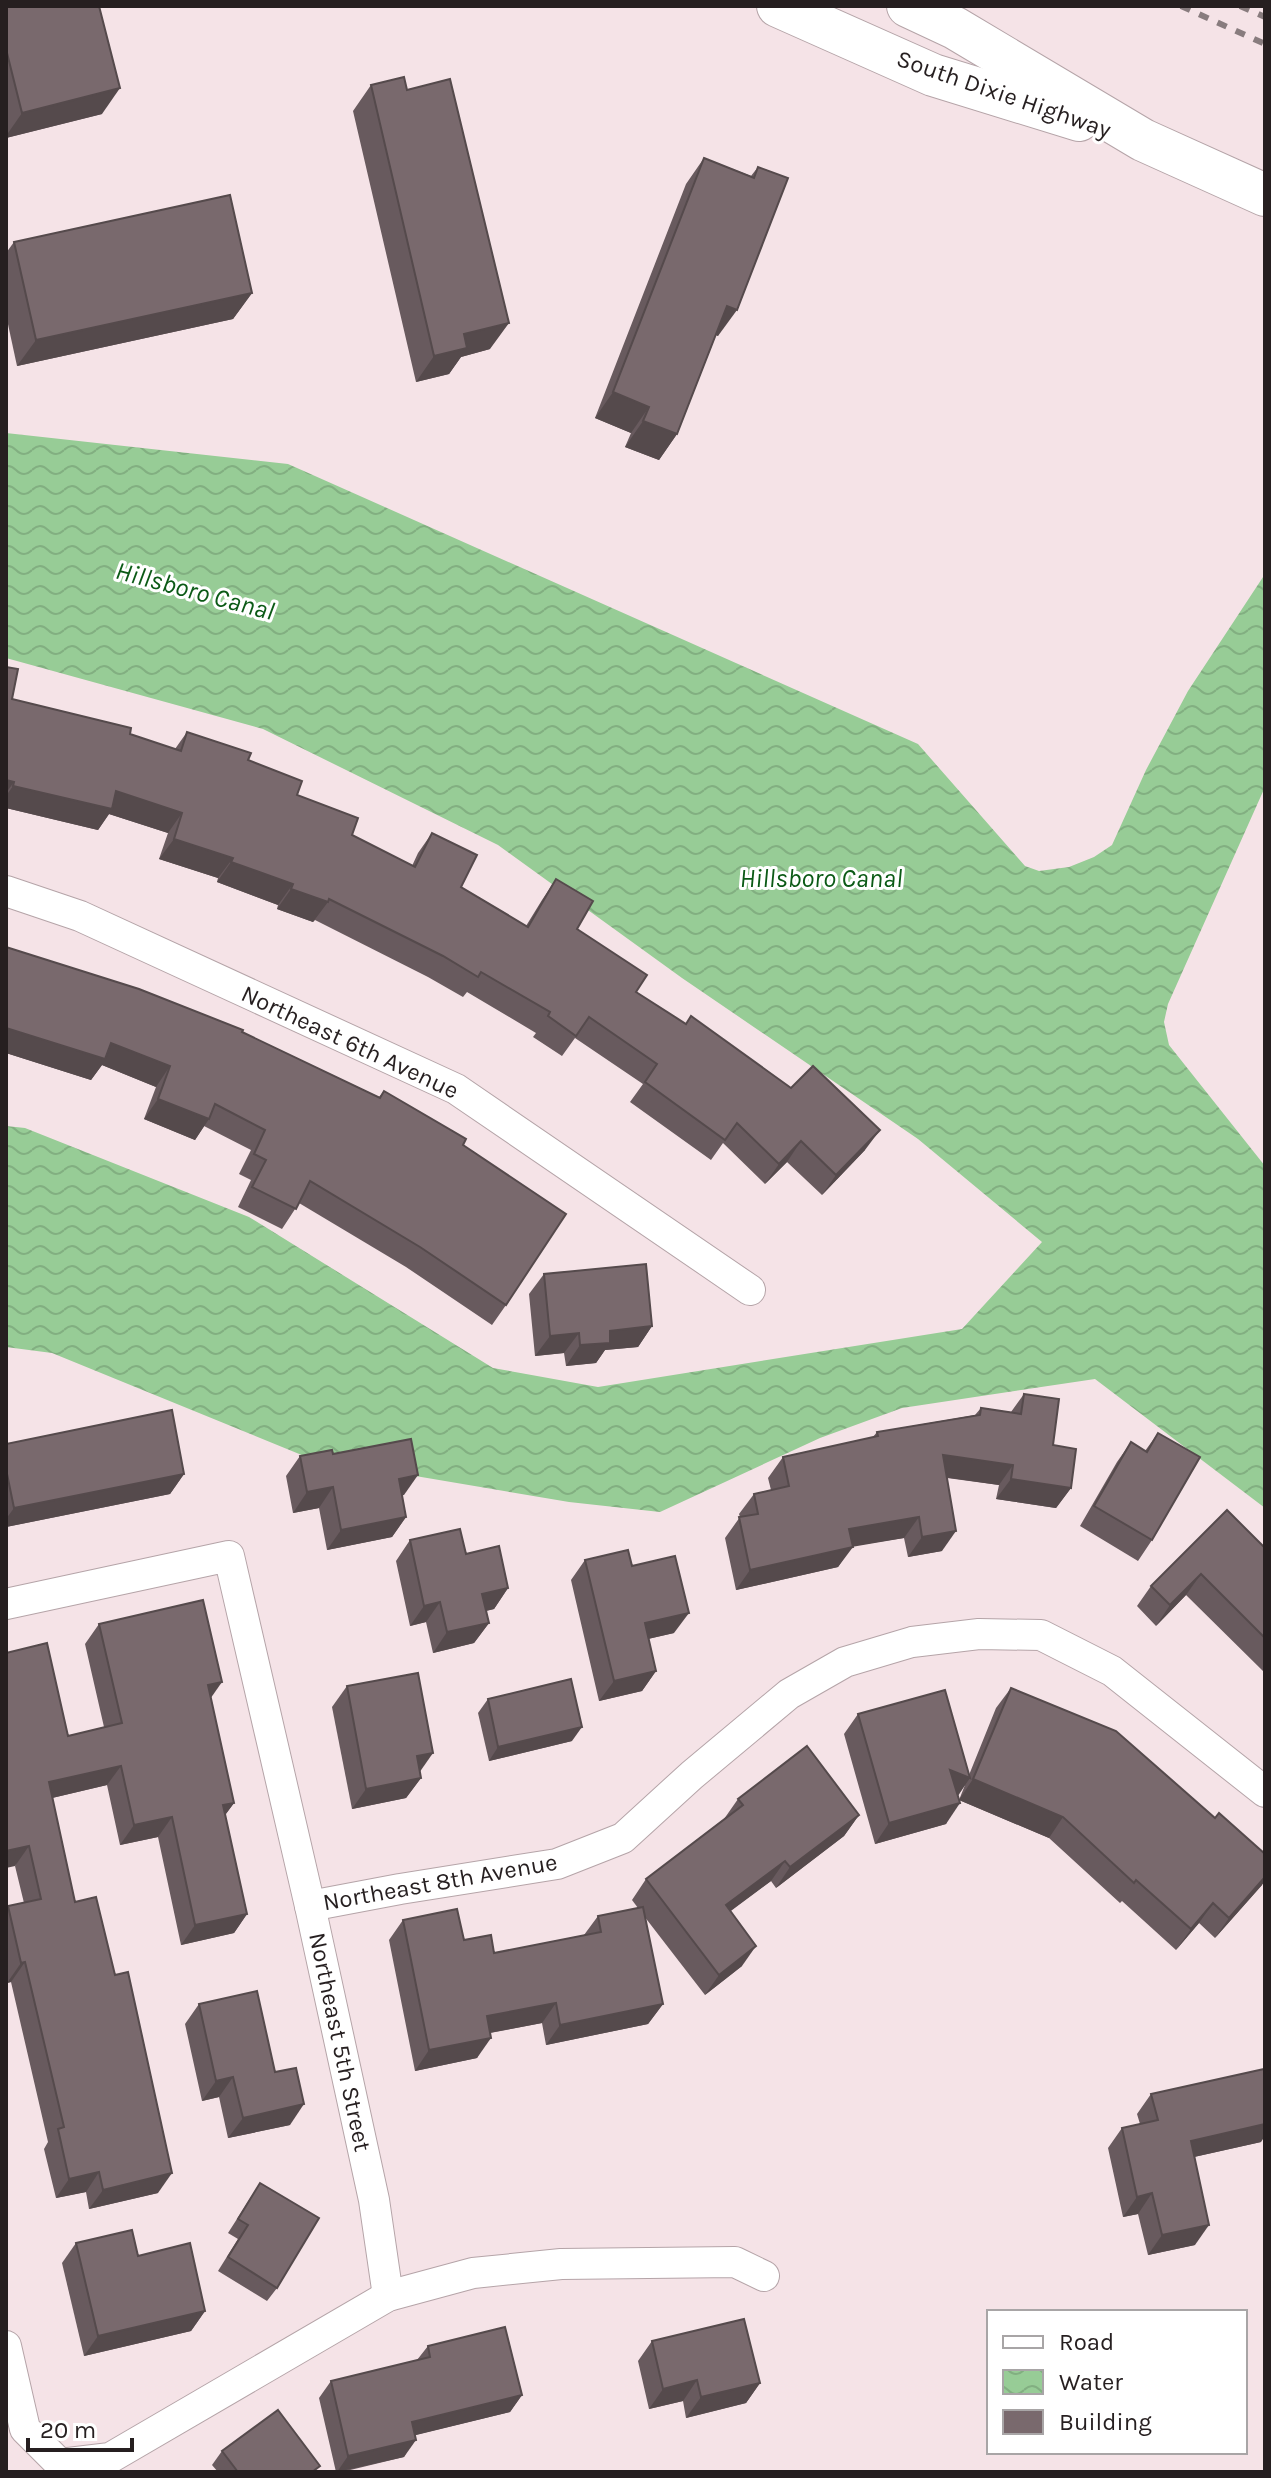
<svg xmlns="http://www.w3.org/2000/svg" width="1271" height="2478" viewBox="0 0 1271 2478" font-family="Karla,sans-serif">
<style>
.water{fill:url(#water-waves)}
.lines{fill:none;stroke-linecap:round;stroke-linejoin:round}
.street-casing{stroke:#b5a4a8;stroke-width:32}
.secondary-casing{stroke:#b5a4a8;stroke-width:44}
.street{stroke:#fff;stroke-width:30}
.secondary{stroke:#fff;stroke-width:42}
.rail{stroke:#887c7e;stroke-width:6;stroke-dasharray:10 10;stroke-linecap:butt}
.wall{fill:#685a5e}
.shaded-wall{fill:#554a4c}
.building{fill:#79696d;stroke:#554a4c;stroke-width:2}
.labels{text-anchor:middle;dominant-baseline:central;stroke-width:6;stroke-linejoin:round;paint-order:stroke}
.street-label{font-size:24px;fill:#261f20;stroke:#fff}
.water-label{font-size:26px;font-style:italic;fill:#0b5a16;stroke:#fff}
</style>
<defs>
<pattern id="water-waves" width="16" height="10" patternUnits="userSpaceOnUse" patternTransform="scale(2)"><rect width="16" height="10" fill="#97cc96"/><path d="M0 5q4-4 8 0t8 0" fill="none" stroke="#82af81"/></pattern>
</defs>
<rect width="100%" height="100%" fill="#f5e3e7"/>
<polygon class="water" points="6,433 288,464 918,744 1025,866 1039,871 1069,867 1094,857 1112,845 1146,770 1188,691 1265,574 1265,787 1168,1004 1164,1022 1169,1045 1265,1166 1265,1508 1095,1379 902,1408 820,1438 660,1512 569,1502 309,1458 52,1353 6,1347 6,1126 25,1128 249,1217 493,1368 598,1387 962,1329 1042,1242 918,1139 682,978 498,845 263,729 6,658"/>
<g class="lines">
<g class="street-casing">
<g id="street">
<polyline points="6,891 80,916 456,1089 750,1290"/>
<polyline points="6,1604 229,1556 310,1906 374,2200 388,2296"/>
<polyline points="310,1906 400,1889 557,1864 623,1838 692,1775 789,1694 845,1662 912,1642 979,1634 1041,1635 1112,1671 1265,1792"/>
<polyline points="6,2346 25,2429 60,2464 110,2458 388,2296 473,2273 561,2264 735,2262 764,2276"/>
</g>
</g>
<g class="secondary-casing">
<g id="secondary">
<polyline points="778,6 933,75 1079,120"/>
<polyline points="908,6 955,28 1143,140 1265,195"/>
</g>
</g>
<use href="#street" class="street"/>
<use href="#secondary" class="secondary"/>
<g class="rail">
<polyline points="1181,6 1265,44"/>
<polyline points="1240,6 1265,17"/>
</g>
</g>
<g class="wall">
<polygon points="6,6 102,114 6,138"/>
<polygon points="371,85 407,90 490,349 461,357 449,374 416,382 353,111"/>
<polygon points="704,158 751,176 758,167 718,336 716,335 677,434 659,460 625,447 631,433 595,418 686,184"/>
<polygon points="14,242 252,293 233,319 17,366 6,315 6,253"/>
<polygon points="6,667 12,699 175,749 187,732 248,760 352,835 412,866 418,853 432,833 461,887 526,926 542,900 556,879 577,929 636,992 865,1150 822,1195 787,1162 765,1184 723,1143 711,1160 630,1102 643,1084 575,1038 562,1056 533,1037 536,1033 467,992 463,997 428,977 315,920 313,922 277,909 278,905 217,882 218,878 159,859 168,833 109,814 98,830 6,808"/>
<polygon points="6,947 242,1032 379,1097 384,1091 463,1145 506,1305 492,1325 406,1267 299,1203 282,1229 238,1207 251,1180 239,1174 251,1150 204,1126 195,1140 144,1119 156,1087 102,1065 91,1080 6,1053"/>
<polygon points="544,1274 652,1326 638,1347 605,1350 596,1363 566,1366 564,1353 535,1356 529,1294"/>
<polygon points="1024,1394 1053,1445 1071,1488 1056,1508 996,1499 999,1485 947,1478 942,1551 908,1557 904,1538 852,1546 838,1567 736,1590 725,1538 740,1517 739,1514 754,1494 771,1490 768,1478 783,1457 873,1437 877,1432 975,1415 981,1408 1011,1412"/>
<polygon points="1158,1433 1152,1540 1138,1561 1080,1526 1117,1462 1131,1442 1145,1451"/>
<polygon points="6,1444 184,1474 170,1494 6,1527"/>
<polygon points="333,1454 404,1495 402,1495 406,1517 392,1537 327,1550 319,1508 293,1513 286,1476 300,1456"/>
<polygon points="410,1540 466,1554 508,1588 494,1609 486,1611 489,1623 474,1643 433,1653 426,1622 410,1626 396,1561"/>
<polygon points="1265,1548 1265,1673 1186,1595 1156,1626 1137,1606 1151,1586"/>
<polygon points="585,1560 632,1566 674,1633 648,1639 656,1671 642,1691 599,1701 571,1580"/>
<polygon points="99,1624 211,1698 234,1803 225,1815 247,1914 234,1933 181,1945 158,1837 120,1845 107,1785 52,1798 75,1902 158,2193 89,2209 86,2192 56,2198 44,2149 48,2142 11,1982 7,1983 6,1977 6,1909 8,1906 24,1903 15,1866 68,1736 104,1727 85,1644"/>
<polygon points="347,1686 420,1772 421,1778 406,1798 352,1809 332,1707"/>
<polygon points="1011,1688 1262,1885 1215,1938 1199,1923 1176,1950 1122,1901 1120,1903 1049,1838 959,1800 965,1785 958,1796 946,1824 875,1844 844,1734 858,1714 969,1775 996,1708"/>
<polygon points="488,1699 572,1741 489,1761 478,1713"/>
<polygon points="738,1799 859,1815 844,1836 776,1888 771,1881 730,1911 742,1966 705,1995 644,1916 663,2004 648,2024 546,2045 542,2023 490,2033 477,2058 415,2071 389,1940 403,1920 464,1940 494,1953 584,1935 598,1916 638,1908 632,1900 646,1879 724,1819"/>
<polygon points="199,2004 275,2072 290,2125 228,2138 219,2097 202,2101 185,2024"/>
<polygon points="1151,2094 1261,2142 1194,2157 1195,2245 1148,2255 1138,2214 1123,2217 1108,2148 1122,2128 1140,2124 1137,2114"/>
<polygon points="260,2183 277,2288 267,2301 218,2271 238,2239 228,2233"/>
<polygon points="76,2243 138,2256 205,2311 191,2331 84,2356 62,2263"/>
<polygon points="652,2341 760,2383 746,2403 686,2418 683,2401 649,2409 638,2361"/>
<polygon points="428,2346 522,2395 510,2412 415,2435 404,2457 342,2472 336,2472 319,2398 331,2381 417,2360"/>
<polygon points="222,2451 316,2472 218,2472 212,2465"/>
</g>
<g class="shaded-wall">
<polygon points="120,88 102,114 6,138 6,136 22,113"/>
<polygon points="252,293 233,319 17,366 36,340"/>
<polygon points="727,306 737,310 718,336 709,332"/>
<polygon points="509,323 490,349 461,357 449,374 416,382 434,356 464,334"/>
<polygon points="613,392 649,407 631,433 595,418"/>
<polygon points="643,421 677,434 659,460 625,447"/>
<polygon points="6,780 14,782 6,793"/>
<polygon points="13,786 116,791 182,813 168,833 109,814 98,830 6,808 6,796"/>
<polygon points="174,839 233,858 218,878 159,859"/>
<polygon points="231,862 293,884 278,905 217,882"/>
<polygon points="291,889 328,902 313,922 277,909"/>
<polygon points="6,1028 111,1043 170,1066 156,1087 102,1065 91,1080 6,1053"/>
<polygon points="158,1099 209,1119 195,1140 144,1119"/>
<polygon points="880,1130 865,1150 822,1195 836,1175"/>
<polygon points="801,1141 787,1162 765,1184 779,1164"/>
<polygon points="652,1326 638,1347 605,1350 596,1363 566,1366 580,1345 610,1331"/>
<polygon points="579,1333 564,1353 535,1356 550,1336"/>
<polygon points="943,1455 1013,1465 999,1485 929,1475"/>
<polygon points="184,1474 170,1494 6,1527 6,1519 14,1508"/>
<polygon points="418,1475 404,1495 384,1499 399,1479"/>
<polygon points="1011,1479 1071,1488 1056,1508 996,1499"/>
<polygon points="333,1487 319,1508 293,1513 307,1492"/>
<polygon points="406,1517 392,1537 327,1550 341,1530"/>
<polygon points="919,1517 904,1538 834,1550 849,1529"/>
<polygon points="956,1531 942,1551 908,1557 922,1537"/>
<polygon points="853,1547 838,1567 736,1590 750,1570"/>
<polygon points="1201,1574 1186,1595 1156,1626 1170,1605"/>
<polygon points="508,1588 494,1609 468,1615 482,1594"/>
<polygon points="440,1602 426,1622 410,1626 424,1606"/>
<polygon points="689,1613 674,1633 630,1643 645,1623"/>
<polygon points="489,1623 474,1643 433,1653 447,1632"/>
<polygon points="656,1671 642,1691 599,1701 614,1681"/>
<polygon points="222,1682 208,1702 208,1685"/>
<polygon points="582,1727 572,1741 489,1761 498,1747"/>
<polygon points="433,1753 419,1773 417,1756"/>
<polygon points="121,1766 107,1785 35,1802 49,1782"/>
<polygon points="950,1770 970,1778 956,1798"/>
<polygon points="421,1778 406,1798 352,1809 366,1789"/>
<polygon points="973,1779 1063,1817 1049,1838 959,1800"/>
<polygon points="234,1803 220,1822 223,1805"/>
<polygon points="960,1803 946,1824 875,1844 889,1823"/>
<polygon points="859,1815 844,1836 776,1888 790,1867"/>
<polygon points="172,1817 158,1837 120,1845 134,1825"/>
<polygon points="29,1846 15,1866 6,1868 6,1851"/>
<polygon points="785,1861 771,1881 712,1925 726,1905"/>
<polygon points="1265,1877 1265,1881 1262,1885 1215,1938 1229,1918"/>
<polygon points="1213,1903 1199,1923 1176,1950 1191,1929"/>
<polygon points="247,1914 234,1933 181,1945 195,1925"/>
<polygon points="756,1946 742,1966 705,1995 719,1975"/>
<polygon points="25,1962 11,1982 7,1983 21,1963"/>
<polygon points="556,2003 542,2023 473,2036 487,2016"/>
<polygon points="663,2004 648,2024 546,2045 560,2025"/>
<polygon points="491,2038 477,2058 415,2071 429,2050"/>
<polygon points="233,2077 219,2097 202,2101 216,2081"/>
<polygon points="304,2104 290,2125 228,2138 243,2118"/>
<polygon points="1265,2124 1265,2136 1261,2142 1176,2161 1191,2141"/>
<polygon points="99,2172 86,2192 56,2198 69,2179"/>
<polygon points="172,2173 158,2193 89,2209 103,2190"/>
<polygon points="1152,2193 1138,2214 1123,2217 1137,2197"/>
<polygon points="1209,2225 1195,2245 1148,2255 1162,2235"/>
<polygon points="205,2311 191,2331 84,2356 98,2336"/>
<polygon points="697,2380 683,2401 649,2409 663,2389"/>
<polygon points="760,2383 746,2403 686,2418 701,2397"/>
<polygon points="522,2395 510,2412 400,2439 412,2422"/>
<polygon points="416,2440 404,2457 337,2472 348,2456"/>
</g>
<g class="building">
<polygon points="6,6 99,6 120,88 22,113 6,49"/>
<polygon points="404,77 407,90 450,79 509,323 464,334 467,348 434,356 371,85"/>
<polygon points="704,158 754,178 758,167 788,178 737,310 727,306 677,434 643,421 649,407 613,392"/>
<polygon points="230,195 252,293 36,340 14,242"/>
<polygon points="6,667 18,669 12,699 131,728 130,734 181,751 187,732 251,753 248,760 302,781 297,795 358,818 352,835 415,867 432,833 477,855 461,887 528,927 556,879 593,901 577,929 647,975 636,992 686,1024 691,1016 791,1088 813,1066 880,1130 836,1175 801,1141 779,1164 737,1123 725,1140 645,1082 657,1064 589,1017 576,1036 548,1016 550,1012 481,972 478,977 443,956 329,899 328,902 291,889 293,884 231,862 233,858 174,839 182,813 116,791 112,809 13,786 14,782 6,780"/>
<polygon points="6,947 139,989 243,1030 242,1032 380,1098 384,1091 466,1139 463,1145 566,1214 506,1305 420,1247 310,1181 296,1209 252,1187 266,1160 254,1154 265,1130 215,1104 209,1119 158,1099 170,1066 111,1043 105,1059 6,1028"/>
<polygon points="646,1264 652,1326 610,1331 610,1343 580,1345 579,1333 550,1336 544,1274"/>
<polygon points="1024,1394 1059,1399 1053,1445 1076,1449 1071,1488 1011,1479 1013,1465 943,1455 956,1531 922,1537 919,1517 849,1529 853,1547 750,1570 739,1517 758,1514 754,1494 789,1486 783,1457 878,1436 877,1432 980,1415 981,1408 1021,1414"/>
<polygon points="172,1410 184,1474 14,1508 6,1469 6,1444"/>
<polygon points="1158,1433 1200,1457 1152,1540 1094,1506 1131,1442 1147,1452"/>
<polygon points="411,1439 418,1475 399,1479 406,1517 341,1530 333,1487 307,1492 300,1456 332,1450 333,1454"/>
<polygon points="1227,1510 1265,1548 1265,1638 1201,1574 1170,1605 1151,1586"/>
<polygon points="460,1529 466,1554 499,1546 508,1588 482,1594 489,1623 447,1632 440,1602 424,1606 410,1540"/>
<polygon points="628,1550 632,1566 675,1556 689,1613 645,1623 656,1671 614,1681 585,1560"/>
<polygon points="203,1600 222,1682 208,1685 234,1803 223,1805 247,1914 195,1925 172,1817 134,1825 121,1766 49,1782 75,1902 96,1897 115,1975 128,1972 172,2173 103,2190 99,2172 69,2179 58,2129 64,2127 25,1962 21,1963 8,1906 41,1899 29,1846 6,1851 6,1653 47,1643 68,1736 122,1723 99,1624"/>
<polygon points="418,1673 433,1753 417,1756 421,1778 366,1789 347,1686"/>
<polygon points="571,1679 582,1727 498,1747 488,1699"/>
<polygon points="1011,1688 1116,1731 1215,1818 1219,1813 1265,1854 1265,1877 1229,1918 1213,1903 1191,1929 1136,1880 1134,1883 1063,1817 973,1779"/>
<polygon points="945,1690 970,1778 950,1770 960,1803 889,1823 858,1714"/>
<polygon points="807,1746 859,1815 790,1867 785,1861 726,1905 756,1946 719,1975 646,1879 743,1805 738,1799"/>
<polygon points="643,1907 663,2004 560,2025 556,2003 487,2016 491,2038 429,2050 403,1920 457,1909 464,1940 491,1935 494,1953 601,1932 598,1916"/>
<polygon points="257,1991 275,2072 296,2068 304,2104 243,2118 233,2077 216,2081 199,2004"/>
<polygon points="1264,2069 1265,2076 1265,2124 1191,2141 1209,2225 1162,2235 1152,2193 1137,2197 1122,2128 1158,2120 1151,2094"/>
<polygon points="260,2183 319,2218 277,2288 228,2257 248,2225 238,2219"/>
<polygon points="132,2230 138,2256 190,2243 205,2311 98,2336 76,2243"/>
<polygon points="744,2319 760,2383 701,2397 697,2380 663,2389 652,2341"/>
<polygon points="505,2327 522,2395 412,2422 416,2440 348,2456 331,2381 430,2357 428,2346"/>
<polygon points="278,2410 320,2466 312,2472 238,2472 222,2451"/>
</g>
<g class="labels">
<g class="street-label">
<text transform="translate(1004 94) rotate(19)">South Dixie Highway</text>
<text transform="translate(350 1042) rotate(25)">Northeast 6th Avenue</text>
<text transform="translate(440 1882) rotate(-10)">Northeast 8th Avenue</text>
<text transform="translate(340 2042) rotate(78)">Northeast 5th Street</text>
</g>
<g class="water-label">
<text transform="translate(195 591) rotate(15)">Hillsboro Canal</text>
<text x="821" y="878">Hillsboro Canal</text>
</g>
</g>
<rect width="1271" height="2478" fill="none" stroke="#261f20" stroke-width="16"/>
<rect x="987" y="2310" width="260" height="144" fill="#ffffff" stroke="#a8a5a6" stroke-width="2"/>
<rect x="1003" y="2336" width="40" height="12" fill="#ffffff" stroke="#a8a5a6" stroke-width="2"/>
<text x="1059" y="2350" font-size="24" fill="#261f20">Road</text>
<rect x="1003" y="2370" width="40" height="24" fill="url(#water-waves)" stroke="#a8a5a6" stroke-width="2"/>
<text x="1059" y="2390" font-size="24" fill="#261f20">Water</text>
<rect x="1003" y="2410" width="40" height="24" fill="#79696d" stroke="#a8a5a6" stroke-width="2"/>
<text x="1059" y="2430" font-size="24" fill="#261f20">Building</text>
<path d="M28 2438v12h104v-12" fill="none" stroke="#261f20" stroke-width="4"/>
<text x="40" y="2438" font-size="24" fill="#261f20" stroke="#ffffff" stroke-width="6" paint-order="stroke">20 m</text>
</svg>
